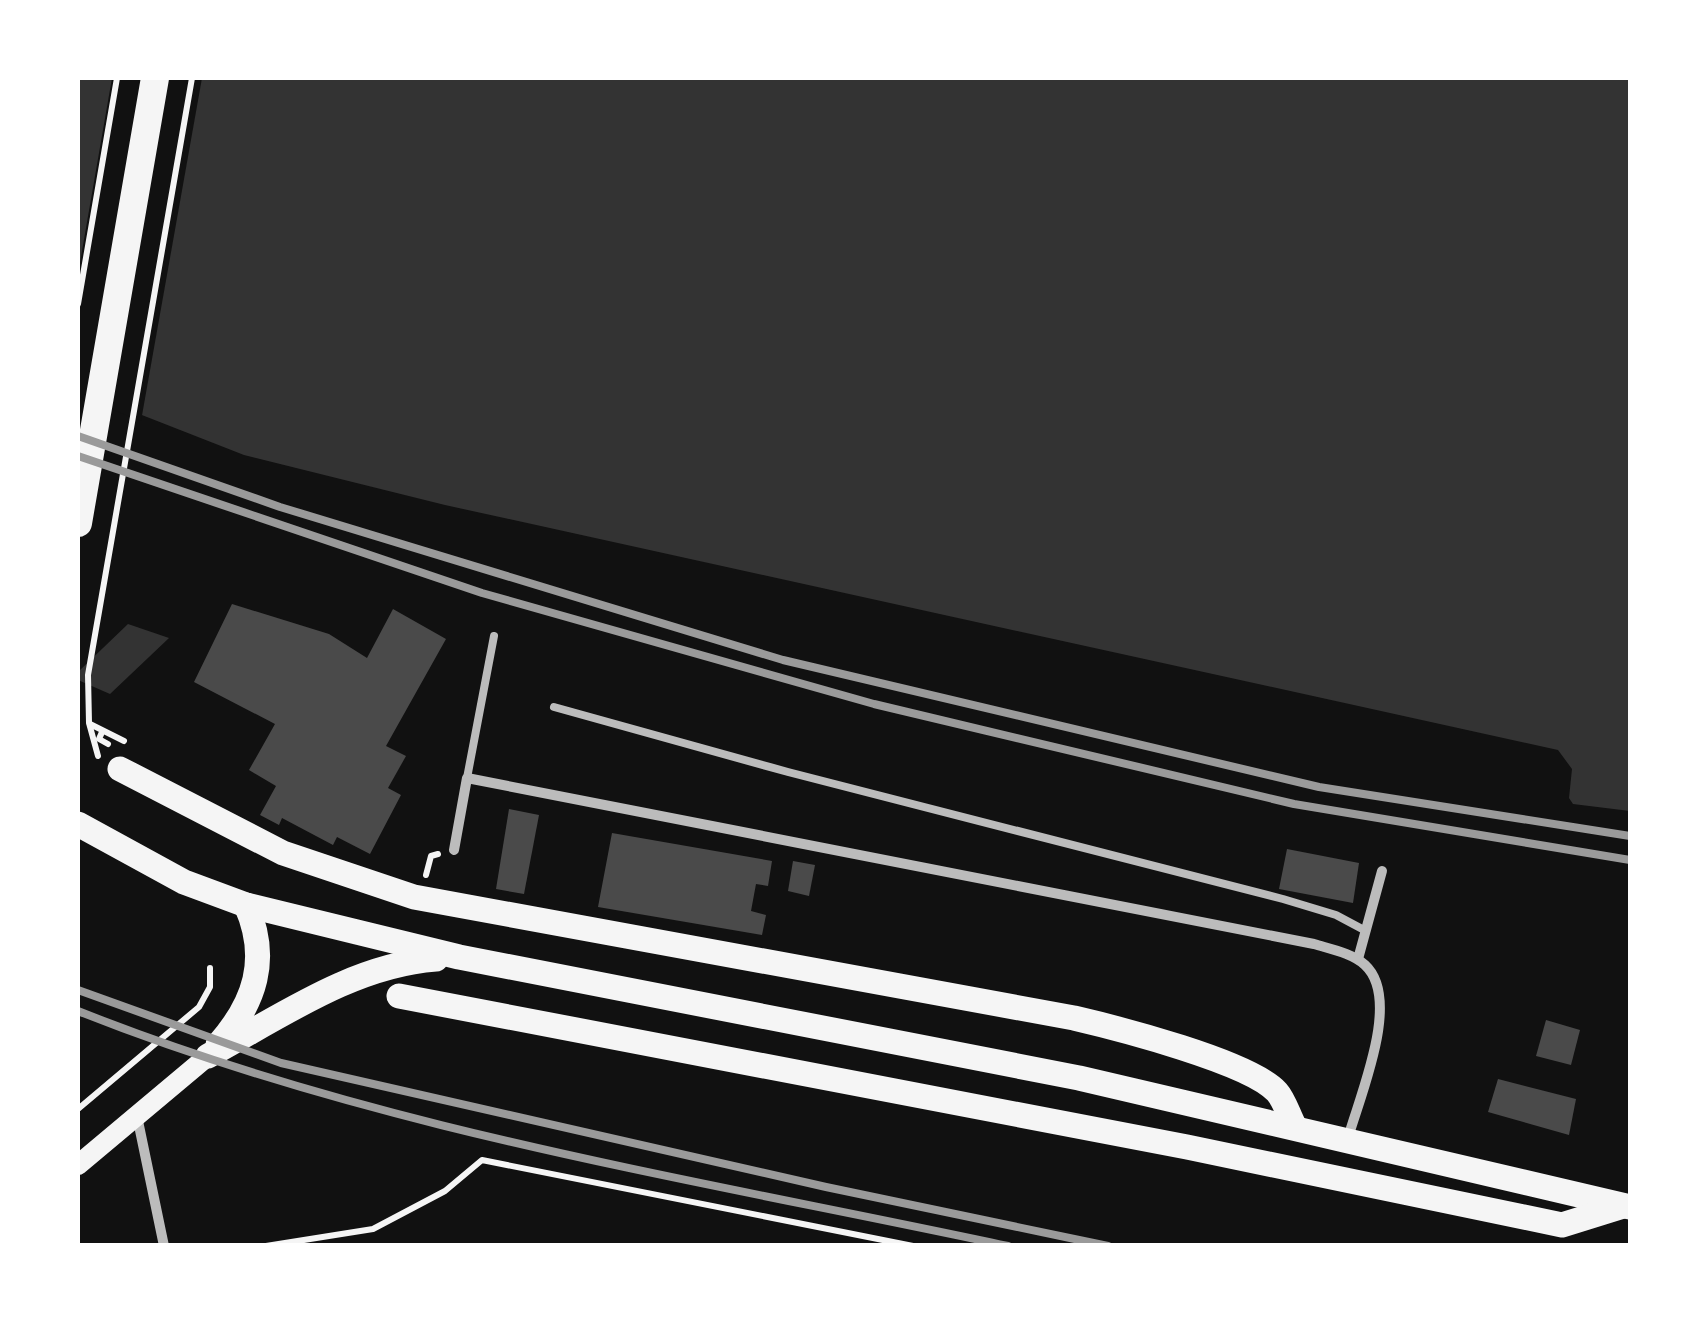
<svg xmlns="http://www.w3.org/2000/svg" width="1708" height="1323" viewBox="0 0 1708 1323" font-family="'Archivo Narrow',sans-serif">
<style>
.water{fill:#333}
.pier{fill:#111}
.building{fill:#4a4a4a}
.lines{fill:none;stroke-linecap:round;stroke-linejoin:round}
.path{stroke:#f5f5f5;stroke-width:6}
.service{stroke:#bcbcbc;stroke-width:8}
.minor{stroke:#bcbcbc;stroke-width:10}
.secondary{stroke:#f5f5f5;stroke-width:20}
.primary{stroke:#f5f5f5;stroke-width:25}
.trunk{stroke:#f5f5f5;stroke-width:28}
.rail{stroke:#9a9a9a;stroke-width:8}
</style>
<rect width="100%" height="100%" fill="#111"/>
<g class="water">
<polygon points="78,78 1630,78 1630,811 1573,804 1569,798 1572,769 1558,750 445,505 244,455 78,390"/>
<polygon points="128,624 169,638 110,694 78,680 78,672"/>
</g>
<polygon class="pier" points="112,78 202,78 141,421 78,396 78,274"/>
<g class="building">
<polygon points="232,604 329,634 367,658 393,609 446,639 386,746 406,756 388,788 401,795 370,854 337,837 333,845 282,818 279,825 260,815 276,786 249,770 275,724 194,682"/>
<polygon points="509,809 539,815 524,894 496,889"/>
<polygon points="612,833 772,861 768,886 756,884 751,911 766,915 762,935 598,907"/>
<polygon points="1287,849 1359,863 1353,903 1279,889"/>
<polygon points="793,861 815,865 809,896 788,891"/>
<polygon points="1546,1020 1580,1030 1571,1065 1536,1056"/>
<polygon points="1498,1079 1576,1099 1569,1135 1488,1112"/>
</g>
<g class="lines">
<g class="path">
<polyline points="78,304 117,78"/>
<polyline points="90,724 124,741"/>
<polyline points="102,732 99,739 108,744"/>
<polyline points="98,756 89,723 88,675 192,78"/>
<polyline points="426,875 431,856 438,854"/>
<polyline points="78,1109 199,1007 210,987 210,968"/>
<polyline points="266,1246 373,1229 445,1191 482,1160 913,1246"/>
</g>
<g class="service">
<polyline points="554,707 788,772 1283,899 1336,915 1366,931"/>
<polyline points="467,778 494,636"/>
</g>
<g class="minor">
<path d="M454,850L467,778L1314,944C1330,949 1352,953 1365,965C1402,999 1360,1095 1348,1138"/>
<polyline points="1358,959 1382,871"/>
<polyline points="137,1116 164,1246"/>
</g>
<polyline class="secondary" points="78,1165 208,1056"/>
<g class="primary">
<path d="M120,769L283,853L414,897L1074,1018C1117,1028 1250,1062 1277,1092C1285,1101 1289,1117 1295,1127"/>
<polyline points="78,824 184,882 246,905 459,957 1079,1078 1630,1207"/>
<polyline points="399,996 1187,1147 1562,1225 1623,1206"/>
<path d="M218,1045C255,1003 270,959 246,905"/>
<path d="M208,1056C280,1017 353,965 436,959"/>
</g>
<polyline class="trunk" points="78,523 155,78"/>
<g class="rail">
<polyline points="78,436 280,507 783,660 1319,787 1630,836"/>
<polyline points="78,456 482,593 874,704 1294,804 1630,860"/>
<polyline points="78,990 281,1063 826,1187 1108,1246"/>
<path d="M78,1011C377,1130 695,1179 1008,1246"/>
</g>
</g>
<rect width="1708" height="1323" fill="none" stroke="#ffffff" stroke-width="160"/>
</svg>
